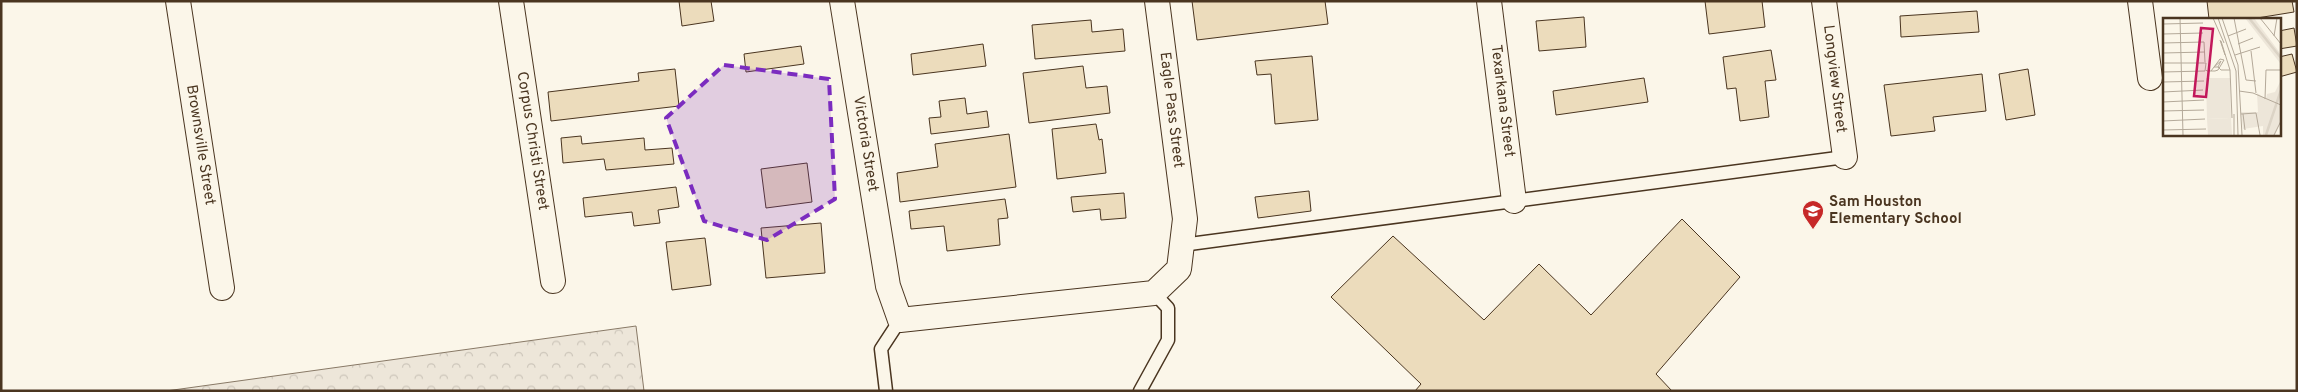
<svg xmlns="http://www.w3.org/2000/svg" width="2298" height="392" viewBox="0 0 2298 392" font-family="Overpass,sans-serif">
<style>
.forest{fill:url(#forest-crowns);stroke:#887966}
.building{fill:#ecdcbc;stroke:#4a3520}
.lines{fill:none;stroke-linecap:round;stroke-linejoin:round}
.lane-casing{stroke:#4a3520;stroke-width:15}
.street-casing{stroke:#4a3520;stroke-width:26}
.lane{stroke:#fbf6e9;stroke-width:12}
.street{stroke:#fbf6e9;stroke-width:24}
.marked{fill:#7b2cbf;fill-opacity:0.2;stroke:#7b2cbf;stroke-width:4;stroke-dasharray:10 6;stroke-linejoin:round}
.labels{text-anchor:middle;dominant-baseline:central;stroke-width:4;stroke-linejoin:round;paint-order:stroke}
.street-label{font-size:15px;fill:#4a3520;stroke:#fbf6e9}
.poi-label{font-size:15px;font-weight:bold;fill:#4a3520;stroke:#fbf6e9;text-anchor:start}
.inset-river{fill:none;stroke:#dcd4c6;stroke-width:2.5}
.inset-road{fill:none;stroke:#b4a999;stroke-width:1}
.view{fill:#c2185b;fill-opacity:0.15;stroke:#c2185b;stroke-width:2.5}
.inset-edge{fill:none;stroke:#4a3520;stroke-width:2.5}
</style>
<defs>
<pattern id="forest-crowns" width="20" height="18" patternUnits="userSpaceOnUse" patternTransform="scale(1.25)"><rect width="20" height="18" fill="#ede6d9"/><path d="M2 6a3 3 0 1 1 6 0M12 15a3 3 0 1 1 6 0" fill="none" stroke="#cdc6ba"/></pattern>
</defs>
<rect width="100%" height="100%" fill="#fbf6e9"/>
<polygon class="forest" points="636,326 644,391 166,391"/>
<g class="building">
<polygon points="679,1 711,1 714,21 682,26"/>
<polygon points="1192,1 1325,1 1328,24 1197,40"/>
<polygon points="1705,1 1762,1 1765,27 1709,34"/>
<polygon points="2207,1 2292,1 2294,12 2251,19 2209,19"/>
<polygon points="1977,11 1979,32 1901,37 1900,16"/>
<polygon points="1584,17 1586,47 1539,51 1536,21"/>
<polygon points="1091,20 1092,32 1123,29 1125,51 1035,59 1032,25"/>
<polygon points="2294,28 2297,46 2279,49 2279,31"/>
<polygon points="983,44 986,66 913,75 911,54"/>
<polygon points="801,46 804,64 746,72 744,54"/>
<polygon points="1771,50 1776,80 1765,81 1769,117 1740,121 1736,88 1727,89 1723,57"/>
<polygon points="2292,54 2297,72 2279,77 2279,57"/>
<polygon points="1312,56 1318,120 1275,124 1271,74 1257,75 1255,61"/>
<polygon points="1083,66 1086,88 1107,86 1110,113 1029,123 1023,73"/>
<polygon points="675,69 679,106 551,121 548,92 639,81 638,73"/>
<polygon points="2028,69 2035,115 2006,120 1999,74"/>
<polygon points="1982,74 1986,111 1933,117 1935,131 1891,136 1884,85"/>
<polygon points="1644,78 1648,102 1556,115 1553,91"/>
<polygon points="965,98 967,114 987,111 989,127 931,134 929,118 941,117 939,101"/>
<polygon points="1096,124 1099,140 1102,139 1106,173 1057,179 1052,129"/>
<polygon points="1009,134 1016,187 900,202 897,173 938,167 935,144"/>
<polygon points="581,136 582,144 644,138 645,150 672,148 674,164 606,170 604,159 563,163 561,138"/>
<polygon points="807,163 812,202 766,208 761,169"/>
<polygon points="676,187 679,207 658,210 660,223 634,226 632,212 585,217 583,198"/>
<polygon points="1309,191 1311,211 1258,218 1255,197"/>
<polygon points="1124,193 1126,218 1101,220 1100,209 1073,212 1071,197"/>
<polygon points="1005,199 1008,218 998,219 1000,245 947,251 944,226 911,229 909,211"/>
<polygon points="1682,219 1740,277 1656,374 1672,391 1415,391 1421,384 1331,297 1393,236 1484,320 1539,264 1591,315"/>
<polygon points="821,223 825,273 766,278 761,228"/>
<polygon points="705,238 711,285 672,290 666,242"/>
</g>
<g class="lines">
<g class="lane-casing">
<g id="lane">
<polyline points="1182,245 1845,157"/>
<polyline points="886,391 881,349 900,320"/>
<polyline points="1140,391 1168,340 1168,308 1154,293"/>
</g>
</g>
<g class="street-casing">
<g id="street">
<polyline points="178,1 222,288"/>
<polyline points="511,1 553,281"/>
<polyline points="842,1 888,286 900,320 1154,293 1179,269 1185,219 1157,1"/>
<polyline points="1489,1 1514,201"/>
<polyline points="1824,1 1845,157"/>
<polyline points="2140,1 2150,78"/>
</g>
</g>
<use href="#lane" class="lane"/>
<use href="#street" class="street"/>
</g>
<path class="marked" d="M724,65L829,79L835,199L767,240L704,221L666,118Z"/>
<defs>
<g id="school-pin" transform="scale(1.125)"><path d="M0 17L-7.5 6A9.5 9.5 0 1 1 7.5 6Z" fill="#c62828" stroke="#fbf6e9"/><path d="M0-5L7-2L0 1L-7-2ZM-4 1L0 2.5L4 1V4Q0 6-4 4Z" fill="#fff"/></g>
</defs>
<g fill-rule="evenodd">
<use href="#school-pin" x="1813" y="211"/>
</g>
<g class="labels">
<g class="street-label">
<text transform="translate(1834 79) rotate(83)">Longview Street</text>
<text transform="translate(1502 101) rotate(83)">Texarkana Street</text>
<text transform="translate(1171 110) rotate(83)">Eagle Pass Street</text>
<text transform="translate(532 141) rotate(81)">Corpus Christi Street</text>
<text transform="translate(865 144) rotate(81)">Victoria Street</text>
<text transform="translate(200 145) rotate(81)">Brownsville Street</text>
</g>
<g class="poi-label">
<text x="1829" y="202">Sam Houston<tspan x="1829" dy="17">Elementary School</tspan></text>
</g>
</g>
<g transform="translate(2163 18)">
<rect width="118" height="118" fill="#fbf6e9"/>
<path d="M82,0H91L117,35V45ZM117,64V106L112,117H100V108L80,111L78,94H95L94,75L103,81L104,76L112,74ZM68,100L69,117H45L44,101Z" fill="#ede6d9"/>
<path d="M43,60H67L68,100L44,101Z" fill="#ede6d9"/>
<path class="inset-river" d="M86,0L118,40M103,117L118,72"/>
<path class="inset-road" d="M17,0L20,117M50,0L61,25M55,0L73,53L75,117M59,0L75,47L79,117M71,0L83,62L93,63M97,0L118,26M0,6L40,5M0,16L40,15M65,18L83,11M111,18L114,0M57,22L62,37M58,23L67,52L69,100M0,25L41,24L42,44M75,26L90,20M88,33L93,75M0,35L42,34M72,37L97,29M0,45H43L42,53L0,54M55,49H51L58,43L55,49L58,52H67M43,52L44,53H52L55,52L61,42L57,41L48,53M0,64L41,63M76,73L90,75L118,87M0,74L40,72M102,81L103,52H118M0,84L41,82M0,93L41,92M71,96V117M78,96L93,95L97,117M80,96L82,112M0,103L42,101M0,112L43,111M111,117L118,103"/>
<path class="view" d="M38,10L50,11L43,79L31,78Z"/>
<rect width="118" height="118" class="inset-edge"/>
</g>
<rect width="2298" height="392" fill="none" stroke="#4a3520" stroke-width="5"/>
</svg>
